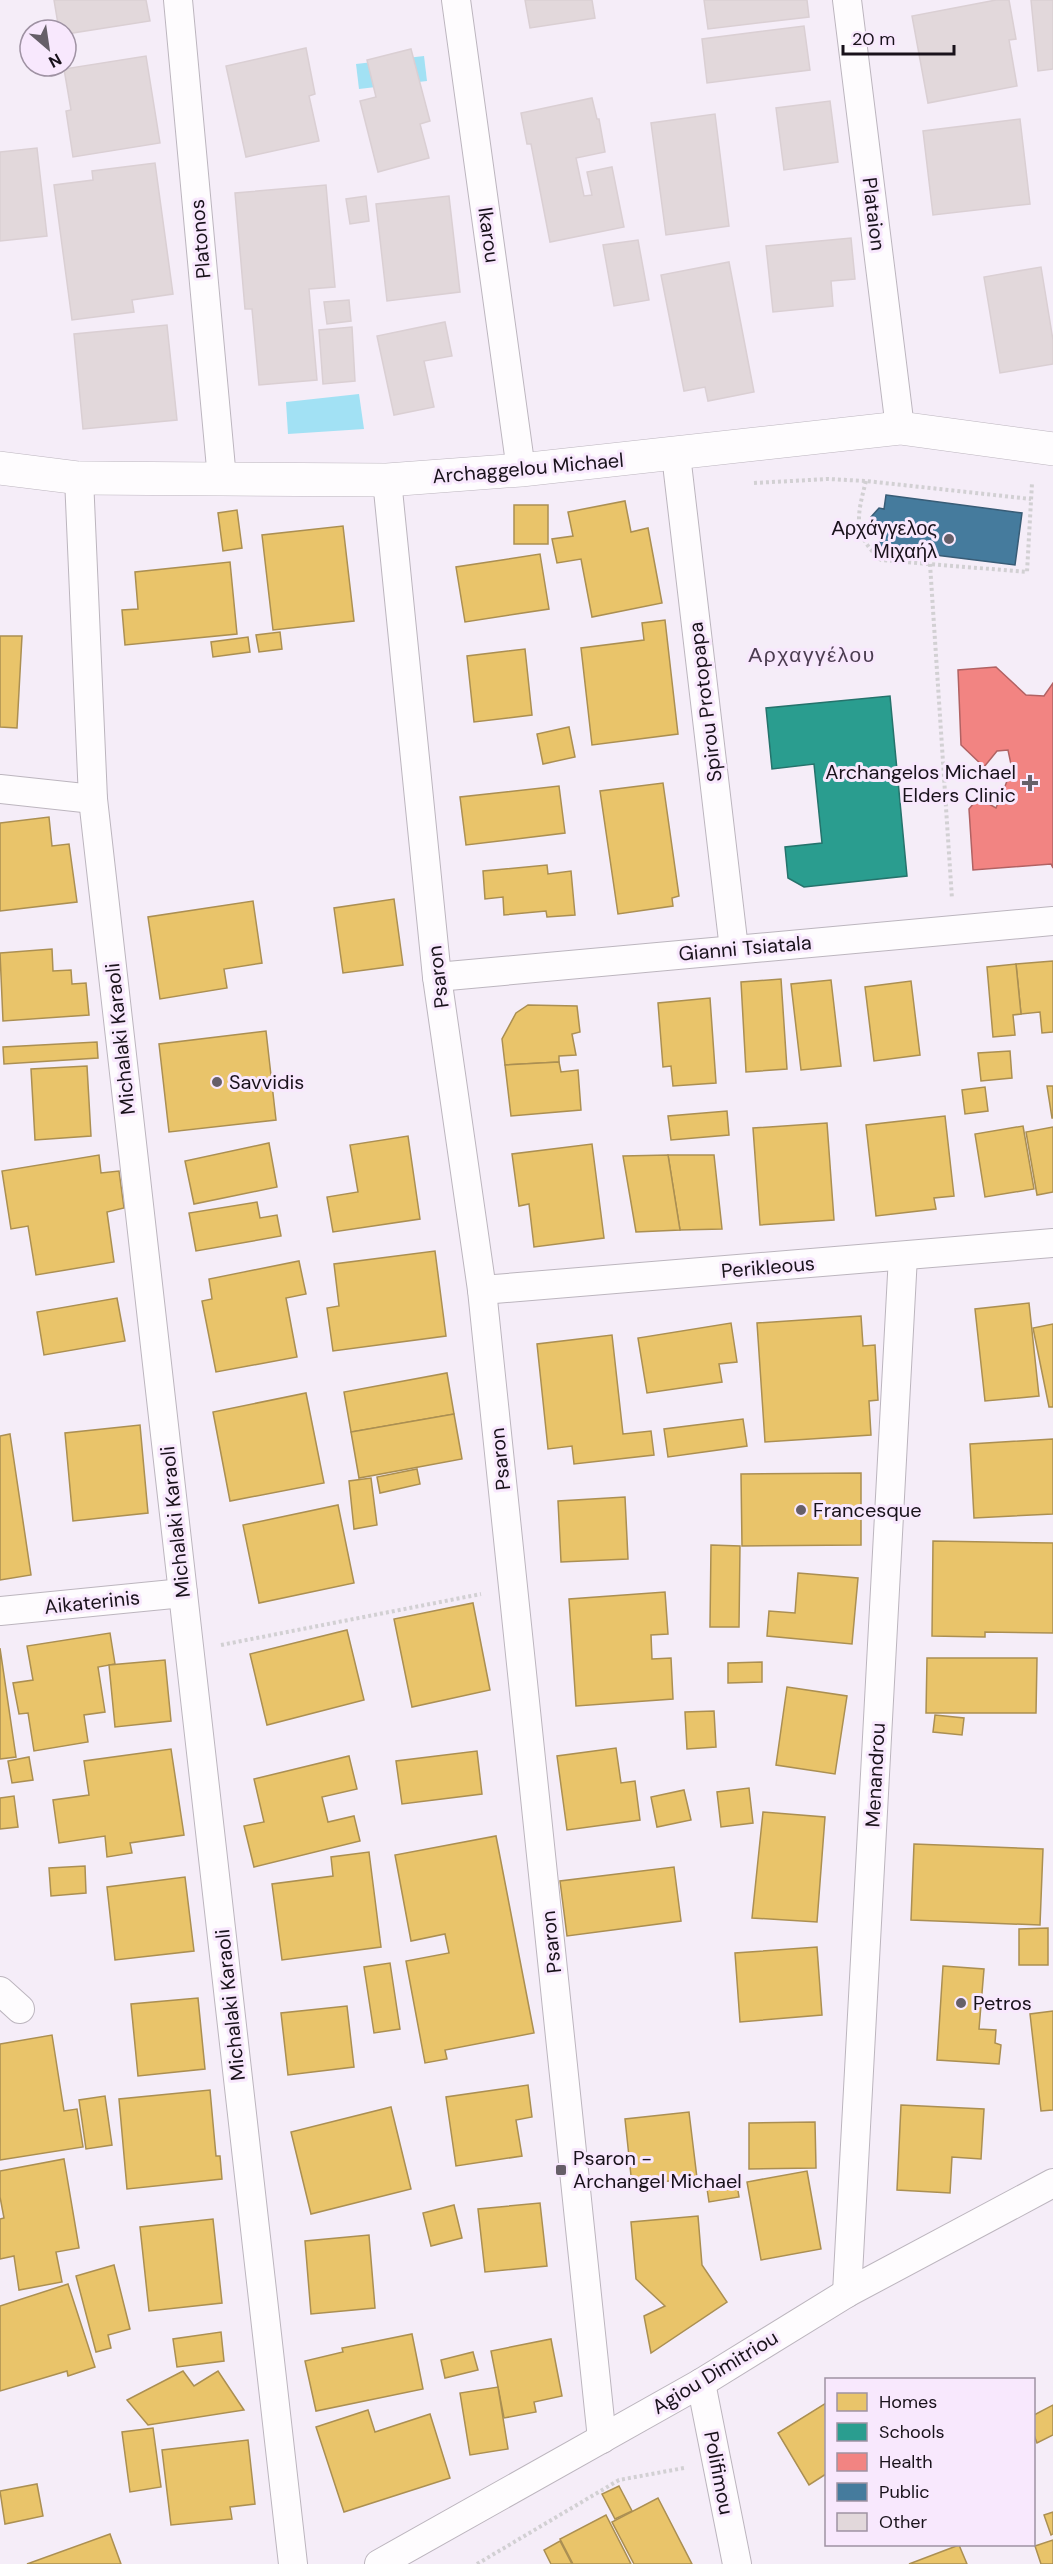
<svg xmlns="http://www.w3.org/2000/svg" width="1053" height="2564" viewBox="0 0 1053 2564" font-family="'DM Sans',sans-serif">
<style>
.water{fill:#a2e1f4}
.homes{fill:#e9c46a;stroke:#ab8f52;stroke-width:1.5}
.schools{fill:#2a9d8f;stroke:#25736c;stroke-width:1.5}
.health{fill:#f28482;stroke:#b16263;stroke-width:1.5}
.public{fill:#457b9d;stroke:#385c76;stroke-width:1.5}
.building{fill:#e2d8db;stroke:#dacfd3;stroke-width:1.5}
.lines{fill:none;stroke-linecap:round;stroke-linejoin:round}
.minor-casing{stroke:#bcb5be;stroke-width:30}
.tertiary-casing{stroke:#bcb5be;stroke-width:34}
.path{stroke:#d2d0d3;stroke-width:4;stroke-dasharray:3 3;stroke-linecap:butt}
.minor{stroke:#fefcfe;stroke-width:28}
.tertiary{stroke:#fefcfe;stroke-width:33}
.poi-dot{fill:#665f68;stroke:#f8e8fd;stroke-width:2}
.labels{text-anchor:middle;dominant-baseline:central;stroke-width:6;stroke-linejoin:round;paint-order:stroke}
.street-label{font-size:20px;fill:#19121b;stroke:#f8e8fd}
.poi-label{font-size:20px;fill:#19121b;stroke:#f8e8fd;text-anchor:start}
.neighbourhood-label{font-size:21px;letter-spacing:1.5px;fill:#4b3c50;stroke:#f8e8fd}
</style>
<rect width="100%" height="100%" fill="#f5edf8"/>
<g class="water">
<polygon points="424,56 427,81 359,89 356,64"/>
<polygon points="359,394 364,429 288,434 286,402"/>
</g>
<g class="homes">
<polygon points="625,501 631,532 648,528 662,603 592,617 581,559 557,563 552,539 573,536 568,512"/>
<rect x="514" y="505" width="34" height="39"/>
<polygon points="237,510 242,548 223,551 218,513"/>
<polygon points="343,526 354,621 273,630 262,535"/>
<polygon points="540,554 549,609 465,622 456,567"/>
<polygon points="230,562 237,634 125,645 122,610 138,609 135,572"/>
<polygon points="665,620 678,734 592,745 581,648 644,640 642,623"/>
<polygon points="280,632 282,649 259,652 256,635"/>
<polygon points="0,636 22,636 17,728 0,727"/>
<polygon points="248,637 250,652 213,657 211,642"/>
<polygon points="525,649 532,715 474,722 467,656"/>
<polygon points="569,727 575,757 543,764 537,734"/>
<polygon points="663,783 679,896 672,898 673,906 618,914 600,791"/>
<polygon points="559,786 565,833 466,845 460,797"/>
<polygon points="49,817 52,846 69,844 77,902 0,911 0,823"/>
<polygon points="547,865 548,874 571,871 575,915 547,917 546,911 504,915 503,897 485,899 483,871"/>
<polygon points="394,899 403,965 343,973 334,908"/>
<polygon points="253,901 262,963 224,969 227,988 160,999 148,917"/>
<polygon points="52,949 53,971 71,970 72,984 86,983 89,1015 3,1021 0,953"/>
<polygon points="1053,961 1053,1032 1042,1033 1040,1012 1021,1014 1016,964"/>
<polygon points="1016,964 1021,1014 1013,1015 1015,1035 993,1037 987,967"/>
<polygon points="781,979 787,1069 746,1072 741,982"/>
<polygon points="831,980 841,1066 801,1070 791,984"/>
<polygon points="911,981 920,1055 874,1061 865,987"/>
<polygon points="710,998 716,1083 673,1086 671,1066 663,1067 658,1003"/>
<polygon points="528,1005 577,1006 580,1032 572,1034 576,1055 559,1056 559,1062 505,1065 502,1039 516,1013"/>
<polygon points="266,1031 276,1120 169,1132 159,1044"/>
<polygon points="97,1042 98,1058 4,1064 3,1047"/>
<polygon points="1010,1051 1012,1078 981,1081 978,1053"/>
<polygon points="559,1062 561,1072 578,1070 581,1110 511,1116 505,1065"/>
<polygon points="87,1066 91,1136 35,1140 31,1069"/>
<polygon points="1047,1086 1053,1086 1053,1118 1052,1118"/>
<polygon points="985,1087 988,1111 965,1114 962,1090"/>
<polygon points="727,1111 729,1135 671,1140 668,1116"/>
<polygon points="945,1116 954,1196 934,1198 936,1209 876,1216 866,1125"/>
<polygon points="827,1123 834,1220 760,1225 753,1128"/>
<polygon points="1023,1126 1034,1189 985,1197 975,1134"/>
<polygon points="1053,1127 1053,1192 1037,1195 1026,1132"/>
<polygon points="408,1136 420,1219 333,1232 327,1197 358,1192 350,1145"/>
<polygon points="269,1143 277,1187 194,1204 185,1161"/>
<polygon points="592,1144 604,1238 534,1247 529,1204 519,1206 512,1154"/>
<polygon points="99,1155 101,1173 119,1171 124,1208 107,1212 114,1262 36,1275 28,1226 11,1229 2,1171"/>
<polygon points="668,1155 714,1155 722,1229 680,1230"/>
<polygon points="668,1155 680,1230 636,1232 623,1156"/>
<polygon points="257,1202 260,1218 277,1215 281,1236 196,1251 189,1213"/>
<polygon points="435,1251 446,1336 333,1351 327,1308 339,1306 334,1264"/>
<polygon points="299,1261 306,1294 286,1298 297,1357 216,1372 202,1301 212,1299 209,1279"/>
<polygon points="117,1298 125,1341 44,1355 37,1312"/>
<polygon points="1029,1303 1039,1396 985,1401 975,1309"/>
<polygon points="861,1316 863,1346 875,1345 878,1400 869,1401 871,1435 765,1442 757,1323"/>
<polygon points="731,1323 737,1362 719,1364 722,1382 647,1393 638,1338"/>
<polygon points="1053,1324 1053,1407 1049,1407 1033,1328"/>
<polygon points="612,1335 623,1434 651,1431 654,1455 574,1464 572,1446 548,1449 537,1344"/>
<polygon points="447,1373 454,1414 351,1432 344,1392"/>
<polygon points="306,1393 324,1483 230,1501 213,1412"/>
<polygon points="454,1414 462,1459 359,1478 351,1432"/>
<polygon points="743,1419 747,1446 668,1457 664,1429"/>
<polygon points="140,1425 148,1513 73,1521 65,1433"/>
<polygon points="10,1434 31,1575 0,1580 0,1436"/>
<polygon points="1053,1439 1053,1514 974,1518 970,1444"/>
<polygon points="417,1469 420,1484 380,1493 377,1477"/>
<polygon points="861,1473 861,1545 742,1546 741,1474"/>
<polygon points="371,1478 377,1525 354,1529 349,1481"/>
<polygon points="625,1497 628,1559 561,1562 558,1501"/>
<polygon points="338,1505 354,1583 259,1603 243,1525"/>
<polygon points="933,1541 1053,1543 1053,1633 985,1632 985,1637 932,1636"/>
<polygon points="711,1545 740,1546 739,1627 710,1627"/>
<polygon points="798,1573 858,1578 852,1644 767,1636 769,1611 795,1613"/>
<polygon points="665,1592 668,1634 651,1635 652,1659 671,1658 673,1699 576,1706 569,1599"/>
<polygon points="473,1603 490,1690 412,1707 394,1619"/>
<polygon points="347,1630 364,1700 267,1725 250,1654"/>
<polygon points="110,1633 115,1664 98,1667 105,1712 84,1715 88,1742 34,1751 28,1713 19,1714 13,1683 33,1680 27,1646"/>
<polygon points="0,1648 16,1757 0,1759"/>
<polygon points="927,1658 1037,1658 1036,1713 926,1713"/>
<polygon points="165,1660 171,1721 115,1727 109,1665"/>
<polygon points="762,1662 762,1682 728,1683 728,1663"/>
<polygon points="787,1687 847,1696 835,1774 776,1765"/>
<polygon points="714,1711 716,1747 687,1749 685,1712"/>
<polygon points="935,1715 964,1718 962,1735 933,1732"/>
<polygon points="616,1748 621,1783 635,1781 640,1820 567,1830 557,1756"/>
<polygon points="171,1749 184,1835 130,1843 132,1853 107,1857 105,1836 59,1843 53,1800 89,1795 84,1761"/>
<polygon points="477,1751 482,1794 402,1804 396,1761"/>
<polygon points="349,1756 357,1789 322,1797 328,1822 354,1816 360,1841 254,1867 244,1826 264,1822 254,1779"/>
<polygon points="29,1757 33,1780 12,1783 8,1761"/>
<polygon points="749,1788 753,1823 721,1827 717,1792"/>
<polygon points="684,1790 691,1820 657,1827 651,1797"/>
<polygon points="14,1796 18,1827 0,1829 0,1798"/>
<polygon points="763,1812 825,1817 817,1922 752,1918"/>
<polygon points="496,1836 534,2033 445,2050 447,2059 425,2063 406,1961 449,1953 445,1934 411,1941 395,1855"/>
<polygon points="914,1844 1043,1849 1040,1925 911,1920"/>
<polygon points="369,1852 381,1947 282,1960 272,1884 333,1876 331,1857"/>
<polygon points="85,1866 86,1893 51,1896 49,1868"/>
<polygon points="674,1867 681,1921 567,1936 560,1881"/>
<polygon points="185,1877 194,1951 115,1960 107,1887"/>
<polygon points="1048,1928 1048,1965 1019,1965 1019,1929"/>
<polygon points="817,1947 822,2015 740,2022 735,1953"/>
<polygon points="390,1963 400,2029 374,2033 364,1967"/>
<polygon points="943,1966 984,1969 979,2029 996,2030 995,2043 1001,2045 999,2064 937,2060"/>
<polygon points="198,1998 205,2069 138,2076 131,2004"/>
<polygon points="347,2006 354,2067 288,2075 281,2013"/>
<polygon points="1053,2011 1053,2110 1041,2111 1030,2014"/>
<polygon points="52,2035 64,2111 77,2109 83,2147 0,2160 0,2044"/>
<polygon points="528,2085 532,2117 516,2120 522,2156 456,2166 446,2097"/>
<polygon points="210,2090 216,2156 220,2156 222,2179 127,2189 119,2099"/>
<polygon points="105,2096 112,2145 86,2149 79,2100"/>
<polygon points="901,2105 984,2109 981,2159 952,2157 950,2193 897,2190"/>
<polygon points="391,2107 411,2189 311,2214 291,2132"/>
<polygon points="689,2112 697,2178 632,2185 625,2119"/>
<polygon points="815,2122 816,2168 749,2169 749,2123"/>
<polygon points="64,2159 79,2248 56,2252 62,2282 19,2290 14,2256 0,2259 0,2219 4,2218 0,2197 0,2171"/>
<polygon points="807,2171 821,2249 761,2260 747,2182"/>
<polygon points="736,2178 739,2197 709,2202 706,2182"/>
<polygon points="540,2203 547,2266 485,2272 478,2209"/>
<polygon points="454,2205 462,2238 431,2246 423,2213"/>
<polygon points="698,2216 702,2265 727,2302 651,2353 644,2316 665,2306 636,2279 631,2222"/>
<polygon points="213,2219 222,2303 149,2311 140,2227"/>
<polygon points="369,2235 375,2308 311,2314 305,2241"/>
<polygon points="114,2265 130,2329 108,2335 111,2348 96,2352 76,2276"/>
<polygon points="68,2284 95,2367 68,2376 67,2371 0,2391 0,2306"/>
<polygon points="221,2332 224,2361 177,2367 173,2339"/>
<polygon points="412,2334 423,2389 316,2411 305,2361 343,2352 342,2348"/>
<polygon points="551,2339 562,2396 534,2402 536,2412 504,2418 491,2351"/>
<polygon points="473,2352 478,2370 445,2378 441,2360"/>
<polygon points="183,2371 194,2386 218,2371 244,2410 148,2425 127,2400"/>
<polygon points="498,2387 508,2449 470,2455 460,2393"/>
<polygon points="826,2403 826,2474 809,2485 778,2433"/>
<polygon points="1053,2405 1053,2435 1037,2443 1034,2435 1034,2415"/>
<polygon points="368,2410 375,2432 430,2414 450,2478 344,2512 316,2427"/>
<polygon points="153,2428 161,2487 130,2492 122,2432"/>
<polygon points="248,2440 255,2504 230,2507 232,2519 171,2525 162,2450"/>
<polygon points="37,2484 43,2516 5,2524 0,2491"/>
<polygon points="619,2486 632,2511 615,2519 602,2494"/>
<polygon points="658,2498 692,2564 634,2564 612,2522"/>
<polygon points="1053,2512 1053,2534 1051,2535 1044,2515"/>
<polygon points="606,2515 631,2564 573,2564 560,2539"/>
<polygon points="110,2534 121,2564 27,2564"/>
<polygon points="1053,2540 1053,2564 1041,2564 1035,2546"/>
<polygon points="560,2541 572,2564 551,2564 544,2550"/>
<polygon points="959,2545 967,2564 909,2564"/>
</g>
<polygon class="schools" points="890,696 907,876 804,887 788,878 785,847 822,843 814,764 772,769 766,708"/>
<polygon class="health" points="996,667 1026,695 1044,696 1053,683 1053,868 1051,864 973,870 969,809 978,798 996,808 1012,769 1008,750 997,751 984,767 961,745 958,670"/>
<polygon class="public" points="886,495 1022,513 1015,565 879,548 881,529 873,524 871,517 879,508 884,509"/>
<g class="building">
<polygon points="54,0 146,0 150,21 66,34 66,30 59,30"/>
<polygon points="525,0 592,0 595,18 530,28"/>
<polygon points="704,0 807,0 809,17 708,29"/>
<polygon points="996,0 1009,0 1016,39 1009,40 1017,86 928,103 912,16"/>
<polygon points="1031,0 1053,0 1053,69 1038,71"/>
<polygon points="804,26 810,70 707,83 702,39"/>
<polygon points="306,48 315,94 309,96 319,141 246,157 226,66"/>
<polygon points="411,49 430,121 420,124 429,158 378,172 360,101 376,97 367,60"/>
<polygon points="146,56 160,143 73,157 66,111 71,110 64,69"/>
<polygon points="592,98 597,119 599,119 605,152 576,158 584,196 592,195 587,172 612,167 624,227 550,242 531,144 527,144 521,113"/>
<polygon points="830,101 838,162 784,170 776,108"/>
<polygon points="715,114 729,226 666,235 651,123"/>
<polygon points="1020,119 1030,204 933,215 923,131"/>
<polygon points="37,148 47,236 0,241 0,152"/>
<polygon points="155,163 173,294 132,300 134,312 72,320 54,185 93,180 92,171"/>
<polygon points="326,185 335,287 309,289 317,380 259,385 252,309 245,309 235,193"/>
<polygon points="366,196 369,221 350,224 346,199"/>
<polygon points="449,196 460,292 387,301 376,204"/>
<polygon points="851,238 855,279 831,281 833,306 773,312 766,246"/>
<polygon points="638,240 649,300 614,306 603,245"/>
<polygon points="729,262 754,392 708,401 705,387 684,391 661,275"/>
<polygon points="1041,267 1053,340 1053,364 1000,373 984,277"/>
<polygon points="349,300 351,321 327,324 324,302"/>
<polygon points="445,322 452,356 424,361 434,407 394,415 377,336"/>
<polygon points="167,325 177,420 83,429 74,334"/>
<polygon points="352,327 355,381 323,384 319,330"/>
</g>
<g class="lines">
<g class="minor-casing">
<g id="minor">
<polyline points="178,0 222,479"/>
<polyline points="456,0 521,470"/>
<polyline points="847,0 900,428"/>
<polyline points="676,455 734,949"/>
<polyline points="79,478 93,799 293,2564"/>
<polyline points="387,480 437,977 482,1290 602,2439"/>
<polyline points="0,789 93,799"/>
<polyline points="437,977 1053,921"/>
<polyline points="482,1290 1053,1243"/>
<polyline points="0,1611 183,1593"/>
<polyline points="0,1991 20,2009"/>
<polyline points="847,2293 903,1256"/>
<polyline points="701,2383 737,2564"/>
<polyline points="379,2564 701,2383 847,2293 1053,2183"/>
</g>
</g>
<g class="tertiary-casing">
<polyline id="tertiary" points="0,468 79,478 387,480 521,470 900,428 1053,449"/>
</g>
<g class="path">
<path d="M866,481C857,516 852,534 881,560L1027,572L1032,483"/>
<polyline points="754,483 828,479 866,481 1031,499"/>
<polyline points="930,564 952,899"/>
<polyline points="221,1645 481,1594"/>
<polyline points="477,2564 619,2480 684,2468"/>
</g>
<use href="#minor" class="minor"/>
<use href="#tertiary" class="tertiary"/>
</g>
<g class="poi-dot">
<circle cx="949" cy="539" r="6"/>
<path d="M1027 774h6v6h6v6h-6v6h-6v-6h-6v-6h6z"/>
<circle cx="217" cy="1082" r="6"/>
<circle cx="801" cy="1510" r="6"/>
<circle cx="961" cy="2003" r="6"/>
<rect x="555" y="2164" width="12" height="12" rx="3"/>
</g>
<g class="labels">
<g class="street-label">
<text transform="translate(874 214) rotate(83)">Plataion</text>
<text transform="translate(489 235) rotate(82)">Ikarou</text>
<text transform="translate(200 239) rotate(-95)">Platonos</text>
<text transform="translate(528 468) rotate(-5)">Archaggelou Michael</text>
<text transform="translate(705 702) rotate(-97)">Spirou Protopapa</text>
<text transform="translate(745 948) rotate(-5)">Gianni Tsiatala</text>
<text transform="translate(438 977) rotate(-97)">Psaron</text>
<text transform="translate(120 1039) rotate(-96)">Michalaki Karaoli</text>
<text transform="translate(768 1267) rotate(-5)">Perikleous</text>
<text transform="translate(500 1459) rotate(-96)">Psaron</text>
<text transform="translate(175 1522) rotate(-96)">Michalaki Karaoli</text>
<text transform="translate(92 1602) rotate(-6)">Aikaterinis</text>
<text transform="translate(875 1775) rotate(-87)">Menandrou</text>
<text transform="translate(551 1942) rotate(-96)">Psaron</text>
<text transform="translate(230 2005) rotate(-96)">Michalaki Karaoli</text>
<text transform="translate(715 2372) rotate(-31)">Agiou Dimitriou</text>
<text transform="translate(719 2473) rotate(79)">Polifimou</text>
</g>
<g class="poi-label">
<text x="937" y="528" text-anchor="end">Αρχάγγελος<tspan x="937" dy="23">Μιχαήλ</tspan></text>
<text x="1016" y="772" text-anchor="end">Archangelos Michael<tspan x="1016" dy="23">Elders Clinic</tspan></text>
<text x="229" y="1082">Savvidis</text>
<text x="813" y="1510">Francesque</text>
<text x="973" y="2003">Petros</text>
<text x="573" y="2158">Psaron -<tspan x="573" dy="23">Archangel Michael</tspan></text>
</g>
<g class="neighbourhood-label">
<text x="812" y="655">Αρχαγγέλου</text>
</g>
</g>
<rect x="825" y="2378" width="210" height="168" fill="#f8e8fd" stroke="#9f92a3" stroke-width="1.5"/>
<rect x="837" y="2393" width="30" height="18" fill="#e9c46a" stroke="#9f92a3" stroke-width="1.5"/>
<text x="879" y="2408" font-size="18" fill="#19121b">Homes</text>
<rect x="837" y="2423" width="30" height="18" fill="#2a9d8f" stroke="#9f92a3" stroke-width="1.5"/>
<text x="879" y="2438" font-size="18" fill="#19121b">Schools</text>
<rect x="837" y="2453" width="30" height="18" fill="#f28482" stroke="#9f92a3" stroke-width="1.5"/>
<text x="879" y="2468" font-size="18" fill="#19121b">Health</text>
<rect x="837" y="2483" width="30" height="18" fill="#457b9d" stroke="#9f92a3" stroke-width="1.5"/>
<text x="879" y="2498" font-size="18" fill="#19121b">Public</text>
<rect x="837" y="2513" width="30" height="18" fill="#e2d8db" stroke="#9f92a3" stroke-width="1.5"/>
<text x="879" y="2528" font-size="18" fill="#19121b">Other</text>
<g transform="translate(48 48) rotate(151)"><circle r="28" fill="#f8e8fd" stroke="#9f92a3" stroke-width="1.5"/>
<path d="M0-4.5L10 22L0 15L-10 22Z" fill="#665f68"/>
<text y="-9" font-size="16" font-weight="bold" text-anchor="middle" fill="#19121b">N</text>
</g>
<path d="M843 45v9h111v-9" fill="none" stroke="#19121b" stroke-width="3"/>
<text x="852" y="45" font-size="18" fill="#19121b" stroke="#f8e8fd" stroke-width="4.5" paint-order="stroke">20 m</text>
</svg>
